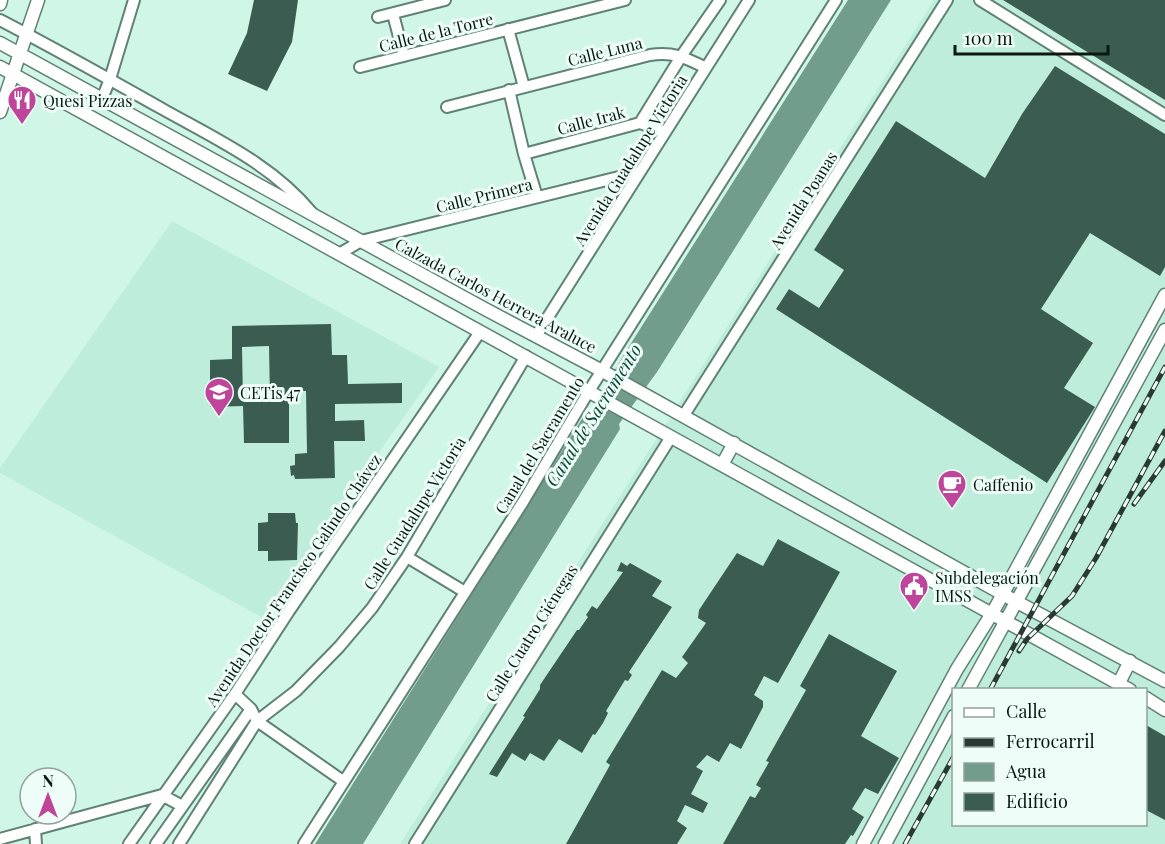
<svg xmlns="http://www.w3.org/2000/svg" width="1165" height="844" viewBox="0 0 1165 844" font-family="'Playfair Display',serif">
  <style>
    .built { fill: #beeddb; fill-rule: evenodd }
    .water { fill: #729d8d }
    .building { fill: #3b5d51; fill-rule: evenodd }
    .lines { fill: none; stroke-linecap: round; stroke-linejoin: round }
    .minor-casing { stroke: #5f8275; stroke-width: 14 }
    .major-casing { stroke: #5f8275; stroke-width: 15 }
    .minor { stroke: #fff; stroke-width: 10 }
    .major { stroke: #fff; stroke-width: 12 }
    .rail-casing { stroke: #293a34; stroke-width: 5 }
    .rail { stroke: #eefdf7; stroke-width: 3; stroke-dasharray: 9; stroke-linecap: butt }
    .labels { text-anchor: middle; dominant-baseline: central; stroke-width: 6; stroke-linejoin: round; paint-order: stroke }
    .street-label { font-size: 16px; fill: #0a1813; stroke: #eefdf7 }
    .poi-label { font-size: 16px; fill: #0a1813; stroke: #eefdf7; text-anchor: start }
    .water-label { font-size: 18px; font-style: italic; fill: #084535; stroke: #eefdf7 }
  </style>
  <rect width="100%" height="100%" fill="#d0f6e7"/>
  <!-- built -->
  <path class="built" d="M934 0H1165V844H400ZM954 690H1146V824H954Z
    M172 221 439 367 263 618 0 473V468Z"/>
  <!-- water -->
  <path class="water" d="M848 0H891L657 372 619 424 620 429 363 844H315L585 414 592 409 623 356Z"/>
  <!-- building -->
  <path class="building" d="M254 0H298L292 42 267 91 228 74 247 33Z
    M1003 0H1165V100Z
    M1055 66 1165 134V267L1160 276 1090 233 1041 309 1093 343 1064 388 1095 407 1047 483 776 309 789 289 819 308 844 270 814 250 896 121 985 178 1022 114Z
    M331 324 332 355H347L348 384 402 383V403L335 404V421L364 420 365 441H334L335 478 295 479 294 475 291 476 290 466 295 465V454L307 453 306 391H289V443H244L243 406 210 407V360L232 359V326ZM269 346 270 401H243L242 347Z
    M268 513H295L296 523H298L297 560 268 561V551H258V523L268 522Z
    M778 539 840 572 778 683 764 676 754 695 763 701V707L741 749 730 743 719 762 707 755 696 767 703 771 691 794 708 803 703 813 685 805 677 821 687 828 677 844H566L610 765 606 762 662 670 676 678 688 663 682 657 706 623 698 618 699 610 737 553 763 566Z
    M621 562 627 566 630 563 662 581 652 596 672 607 629 672 632 675 628 681 625 680 606 711 608 713 603 723 595 735 593 734 582 753 559 739 544 761 530 753 525 761 512 753 497 777 489 774 525 717 523 716 540 689V685L577 630H579L588 617 586 615 592 606 597 609 623 572 617 571Z
    M829 634 897 671 861 736 899 758 878 794 865 788 852 809 864 817 853 836 851 835 845 844H723L750 796 755 798 761 788 756 785 769 762 766 761 806 690 800 686Z
    M1146 725 1165 736V820L1146 810Z"/>
  <g class="lines">
    <!-- minor casing -->
    <g class="minor-casing">
      <path id="minor" d="M980 0 1165 115
        M393 14 404 56
        M378 17 445 0
        M0 20C56 49 111 80 166 111 218 140 274 166 312 213
        M508 29 524 87
        M360 67 625 0
        M509 90 524 154 537 197
        M102 99 110 79 134 0
        M447 107 650 55C673 51 686 58 706 68
        M640 123 682 55 720 0
        M524 154 640 123 665 132
        M339 254 361 241 639 172
        M536 336 749 0
        M684 415 947 0
        M407 557 465 592
        M235 694 251 709 257 721 343 781
        M35 829 36 844
        M0 839 162 795 182 806
        M129 844 235 694 289 611 480 332
        M156 844 251 709
        M179 844 257 721 296 691 339 647 372 608 407 557 526 356
        M304 844 523 502 589 391 836 0
        M415 844 671 437"/>
    </g>
    <!-- major casing -->
    <g class="major-casing">
      <path id="major" d="M0 4 1 0
        M0 43 485 309 606 373 1017 602 1165 681
        M0 67 1130 690
        M0 112 38 0
        M722 465 734 443
        M1119 683 1130 661
        M968 690 1165 330
        M1146 698 1165 710
        M863 844 957 669 993 612 1165 295
        M885 844 954 716"/>
    </g>
    <!-- minor -->
    <use href="#minor" class="minor"/>
    <!-- major -->
    <use href="#major" class="major"/>
    <!-- rail casing -->
    <g class="rail-casing">
      <path id="rail" d="M1134 504 1165 461
        M1019 651 1027 639 1072 596 1096 558 1165 431
        M990 690 1165 367
        M905 844 954 756"/>
    </g>
    <!-- rail -->
    <use href="#rail" class="rail"/>
  </g>
  <!-- icons -->
  <defs>
    <g id="restaurant-pin" transform="scale(1.5)"><path d="M0 17L-7.5 6A9.5 9.5 0 1 1 7.5 6Z" fill="#be4599" stroke="#eefdf7"/><path d="M-5-6h1v4h1v-4h1v4h1v-4h1v5L-1.5 .5V6h-2V.5L-5-1ZM5-6V6H3V1.5H1.5Q1.5-4 5-6Z" fill="#fff"/></g>
    <g id="school-pin" transform="scale(1.5)"><path d="M0 17L-7.5 6A9.5 9.5 0 1 1 7.5 6Z" fill="#be4599" stroke="#eefdf7"/><path d="M0-5L7-2L0 1L-7-2ZM-4 1L0 2.5L4 1V4Q0 6-4 4Z" fill="#fff"/></g>
    <g id="cafe-pin" transform="scale(1.5)"><path d="M0 17L-7.5 6A9.5 9.5 0 1 1 7.5 6Z" fill="#be4599" stroke="#eefdf7"/><path d="M-5.5-4.5H6V0H3Q3 3.5 0 3.5H-2.5Q-5.5 3.5-5.5 0ZM3-3.2v2h1.7v-2ZM-6 4.5H4V6H-6Z" fill="#fff"/></g>
    <g id="civic-pin" transform="scale(1.5)"><path d="M0 17L-7.5 6A9.5 9.5 0 1 1 7.5 6Z" fill="#be4599" stroke="#eefdf7"/><path d="M-.6-6.5H3V-4.5H.6V-3L4-1V1h2V6H-6V1h2V-1L-.6-3ZM-1.2 2.5V6h2.4V2.5Z" fill="#fff"/></g>
  </defs>
  <g fill-rule="evenodd">
    <use href="#restaurant-pin" x="22" y="100"/>
    <use href="#school-pin" x="219" y="392"/>
    <use href="#cafe-pin" x="952" y="484"/>
    <use href="#civic-pin" x="914" y="586"/>
  </g>
  <g class="labels">
    <!-- street labels -->
    <g class="street-label">
      <text transform="translate(436 32) rotate(-14)">Calle de la Torre</text>
      <text transform="translate(605 51) rotate(-14)">Calle Luna</text>
      <text transform="translate(591 120) rotate(-15)">Calle Irak</text>
      <text transform="translate(630 160) rotate(-58)">Avenida Guadalupe Victoria</text>
      <text transform="translate(484 195) rotate(-14)">Calle Primera</text>
      <text transform="translate(803 200) rotate(-58)">Avenida Poanas</text>
      <text transform="translate(496 295) rotate(28)">Calzada Carlos Herrera Araluce</text>
      <text transform="translate(539 445) rotate(-59)">Canal del Sacramento</text>
      <text transform="translate(414 513) rotate(-58)">Calle Guadalupe Victoria</text>
      <text transform="translate(293 580) rotate(-56)">Avenida Doctor Francisco Galindo Chávez</text>
      <text transform="translate(531 633) rotate(-58)">Calle Cuatro Ciénegas</text>
    </g>
    <!-- poi labels -->
    <g class="poi-label">
      <text x="43" y="100">Quesi Pizzas</text>
      <text x="240" y="392">CETis 47</text>
      <text x="973" y="484">Caffenio</text>
      <text x="935" y="577">Subdelegación<tspan x="935" dy="18">IMSS</tspan></text>
    </g>
    <!-- water labels -->
    <g class="water-label">
      <text transform="translate(593 415) rotate(-58)">Canal de Sacramento</text>
    </g>
  </g>
  <!-- legend -->
  <rect x="952" y="688" width="195" height="138" fill="#eefdf7" stroke="#93a19c" stroke-width="1.5"/>
  <rect x="964" y="708" width="30" height="9" fill="#ffffff" stroke="#93a19c" stroke-width="1.5"/>
  <text x="1006" y="718" font-size="18" fill="#0a1813">Calle</text>
  <rect x="964" y="738" width="30" height="9" fill="#293a34" stroke="#93a19c" stroke-width="1.5"/>
  <text x="1006" y="748" font-size="18" fill="#0a1813">Ferrocarril</text>
  <rect x="964" y="763" width="30" height="18" fill="#729d8d" stroke="#93a19c" stroke-width="1.5"/>
  <text x="1006" y="778" font-size="18" fill="#0a1813">Agua</text>
  <rect x="964" y="793" width="30" height="18" fill="#3b5d51" stroke="#93a19c" stroke-width="1.5"/>
  <text x="1006" y="808" font-size="18" fill="#0a1813">Edificio</text>
  <!-- north arrow -->
  <g transform="translate(48 796)"><circle r="28" fill="#eefdf7" stroke="#93a19c" stroke-width="1.5"/>
  <path d="M0-4.5L10 22L0 15L-10 22Z" fill="#be4599"/>
  <text y="-9" font-size="16" font-weight="bold" text-anchor="middle" fill="#0a1813">N</text>
  </g>
  <!-- scale -->
  <path d="M955 45v9h153v-9" fill="none" stroke="#0a1813" stroke-width="3"/>
  <text x="964" y="45" font-size="18" fill="#0a1813" stroke="#eefdf7" stroke-width="4.5" paint-order="stroke">100 m</text>
</svg>
